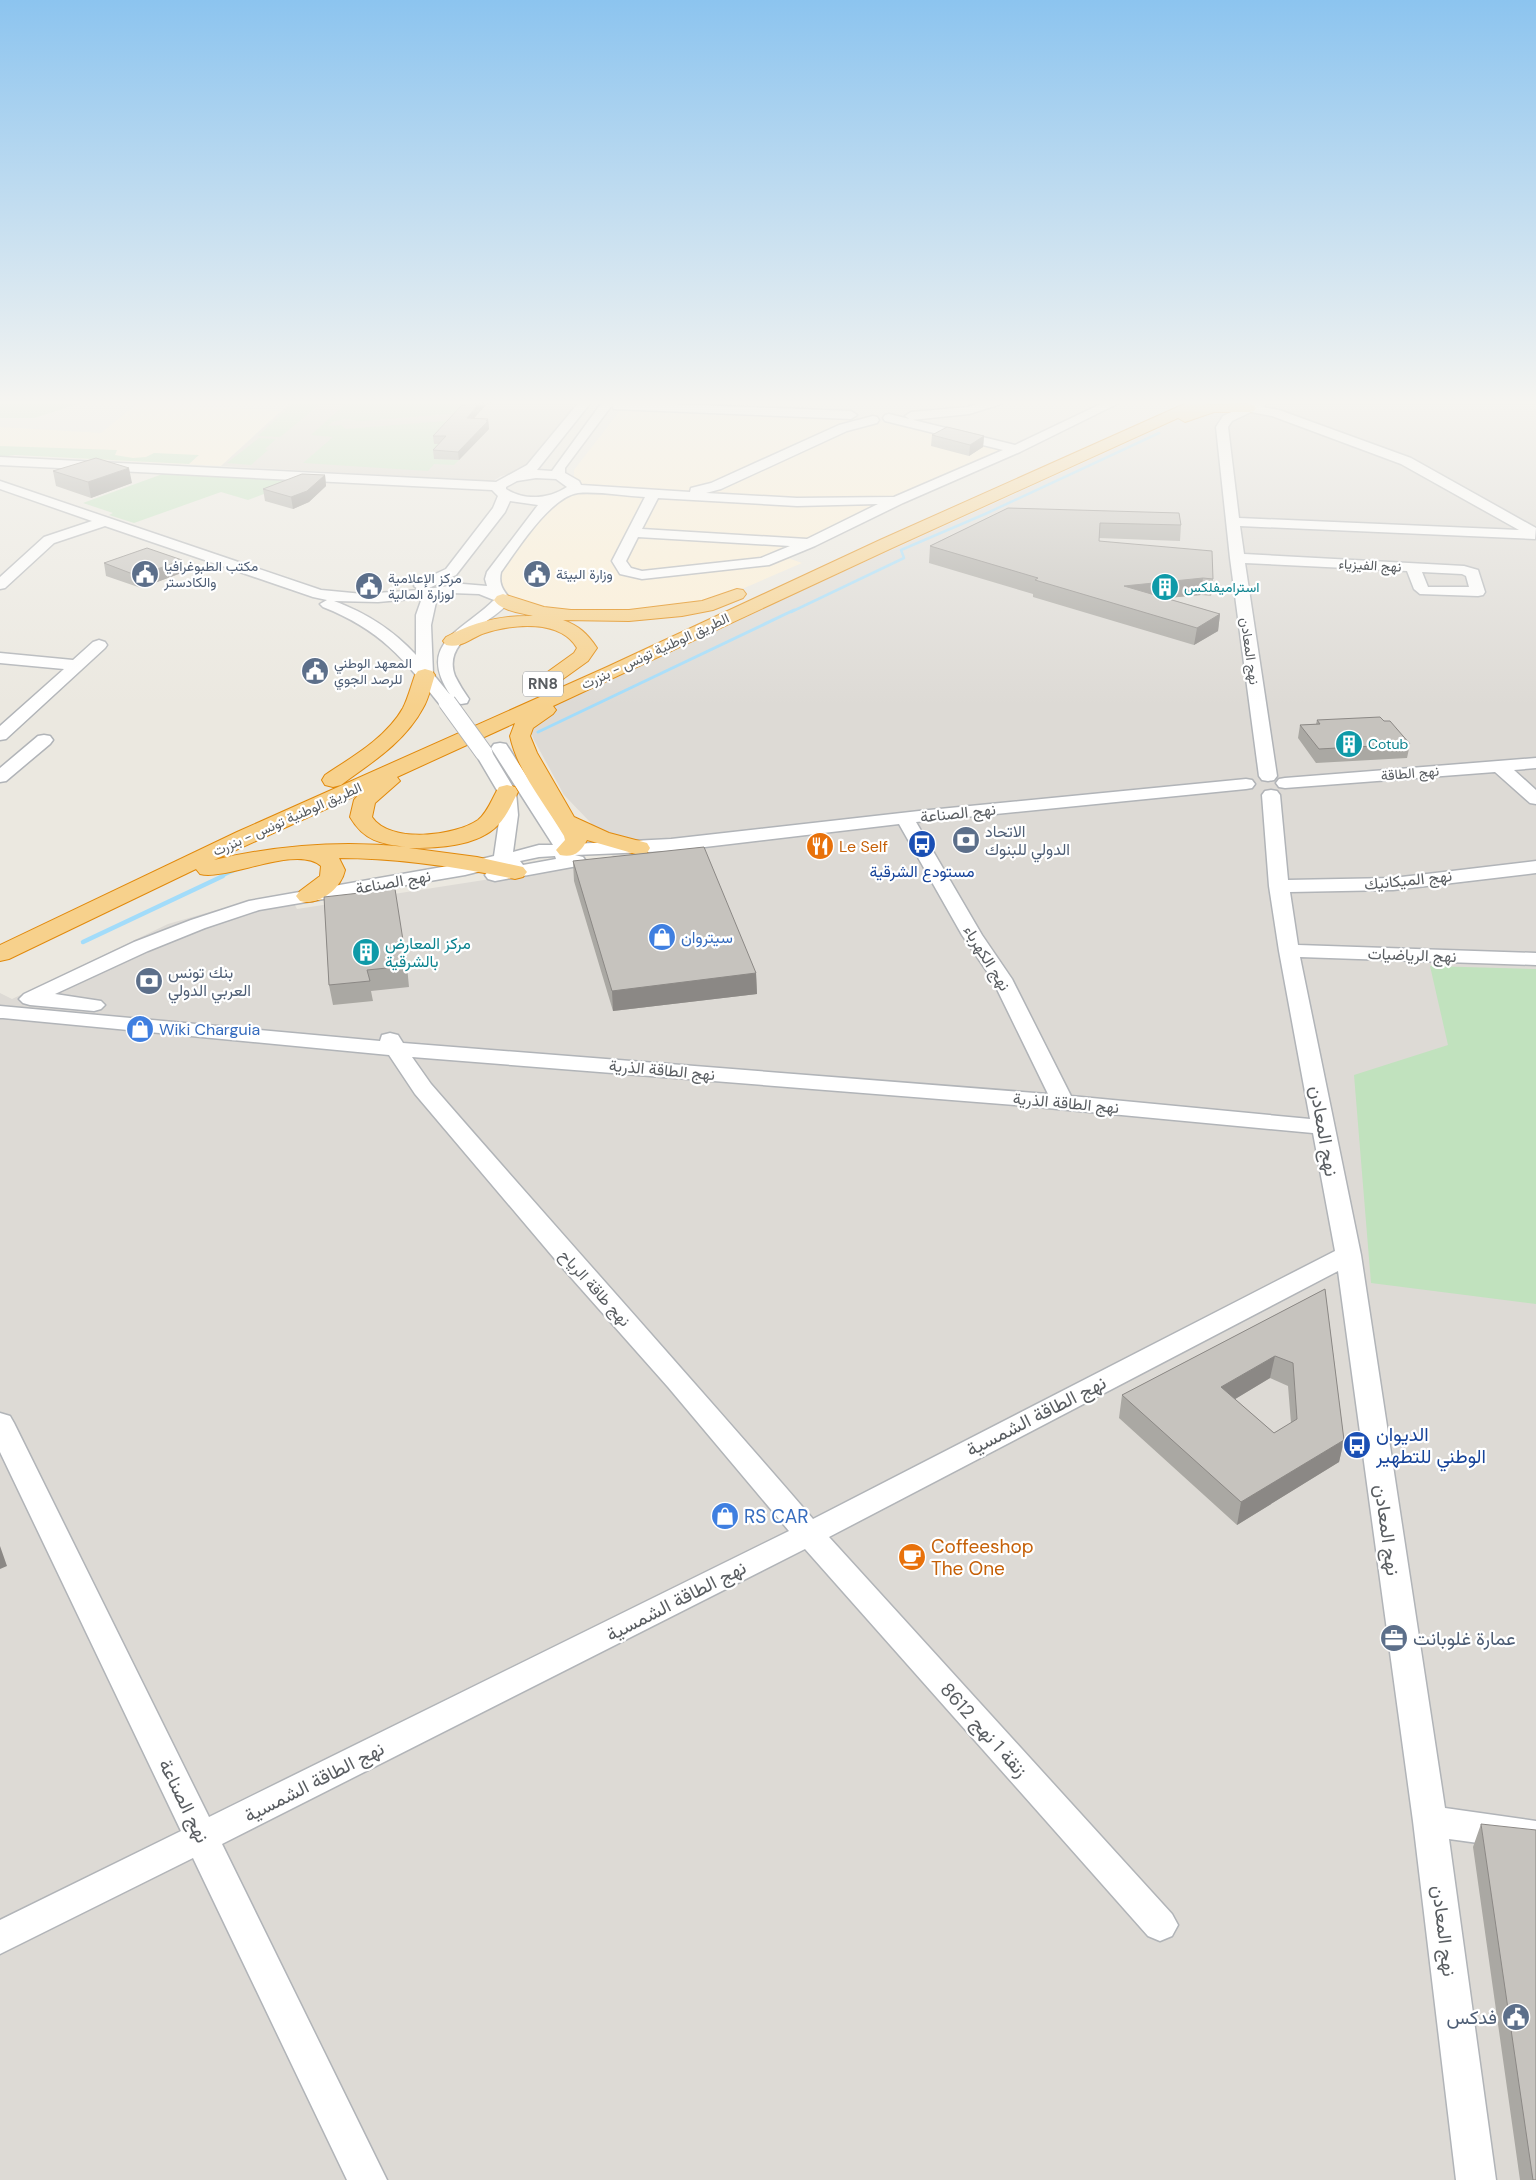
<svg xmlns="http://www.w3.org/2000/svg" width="1536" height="2180" viewBox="0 0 1536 2180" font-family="'DM Sans',Vazirmatn,sans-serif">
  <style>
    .commercial { fill: #fcefd5 }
    .industrial { fill: #dddad5 }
    .education { fill: #dbd7cf }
    .green { fill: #c1e2be }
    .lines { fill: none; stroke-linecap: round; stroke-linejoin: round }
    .stream-far2 { stroke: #a2dcfa; stroke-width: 2.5 }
    .stream-far1 { stroke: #a2dcfa; stroke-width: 3 }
    .stream { stroke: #a2dcfa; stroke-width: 4.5 }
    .minor-casing { stroke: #b1b4b8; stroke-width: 3 }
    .highway-casing { stroke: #e1890b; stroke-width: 2 }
    .minor { fill: #fff; fill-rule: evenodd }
    .highway { fill: #f7d18c; fill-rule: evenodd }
    .minor-bridge-casing { stroke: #b1b4b8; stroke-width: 19; stroke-linecap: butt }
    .minor-bridge { stroke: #fff; stroke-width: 17 }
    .wall { fill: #aaa8a3; fill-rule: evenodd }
    .shaded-wall { fill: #8b8885 }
    .building { fill: #c6c3be; stroke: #8b8885; fill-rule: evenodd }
    .labels { text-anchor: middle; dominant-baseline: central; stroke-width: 4.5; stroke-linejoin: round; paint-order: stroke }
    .far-street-label { font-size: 14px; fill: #595d61; stroke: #fff }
    .far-service-label { font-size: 14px; fill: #4e5e75; stroke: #fff; text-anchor: start }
    .far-culture-label { font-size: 14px; fill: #0d838f; stroke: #fff; text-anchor: start }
    .shield { fill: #fff; stroke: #8b8e90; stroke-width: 1 }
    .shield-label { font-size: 15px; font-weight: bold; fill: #595d61 }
    .street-label { font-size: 16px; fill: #595d61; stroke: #fff }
    .service-label { font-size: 16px; fill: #4e5e75; stroke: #fff; text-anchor: start }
    .food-label { font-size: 16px; fill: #c56008; stroke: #fff; text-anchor: start }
    .transit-label { font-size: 16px; fill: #164399; stroke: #fff }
    .shop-label { font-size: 16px; fill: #366cbe; stroke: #fff; text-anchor: start }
    .culture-label { font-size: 16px; fill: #0d838f; stroke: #fff; text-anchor: start }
    .near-street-label { font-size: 19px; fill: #595d61; stroke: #fff }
    .near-transit-label { font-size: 19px; fill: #164399; stroke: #fff; text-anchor: start }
    .near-shop-label { font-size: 19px; fill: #366cbe; stroke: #fff; text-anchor: start }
    .near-food-label { font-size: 19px; fill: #c56008; stroke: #fff; text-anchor: start }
    .near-service-label { font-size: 19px; fill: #4e5e75; stroke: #fff; text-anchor: start }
  </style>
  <rect width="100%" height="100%" fill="#ebe8e0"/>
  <!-- commercial -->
  <path class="commercial" d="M138 403 281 411 221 466 0 454V427L101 433Z
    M622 408 848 416 859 421 878 422 893 420 1019 451 788 558 802 563 712 602 618 612 548 609 516 601 500 590 498 573 545 512 579 488 574 479V470Z"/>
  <!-- industrial -->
  <path class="industrial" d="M1219 401H1536V2180H0V993L12 999 168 924 220 909 290 896 297 909 529 873 614 858 590 822 564 795 534 740 524 717Z"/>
  <!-- education -->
  <path class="education" d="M292 401H578L522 470 501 476 493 481 221 466Z"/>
  <!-- green -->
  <path class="green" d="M0 401H87L34 418H0Z
    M292 401H334L332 403 323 402 280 437 258 436 291 405 288 404Z
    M371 401H459L458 403 468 404 461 413 362 421 345 419 332 422 328 426 341 425 346 429 456 420 471 446 434 459 459 460 454 465 434 464 428 471 303 463 333 437 311 435 345 404 339 403 341 402 369 403Z
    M259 438 276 439 265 449 268 450 251 465 227 463Z
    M0 446 117 450 115 455 133 458 146 457 154 453 199 455 189 464 15 455 0 457Z
    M168 472 295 479 290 484 248 500 221 492 134 523 109 515 113 513 83 503Z
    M1430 966 1536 969V1304L1371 1283 1354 1075 1448 1045Z"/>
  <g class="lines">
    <!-- stream-far2 -->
    <path class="stream-far2" d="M791 612 904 558 901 550 985 514 1159 433"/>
    <!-- stream-far1 -->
    <path class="stream-far1" d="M538 732 794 610
      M220 877 236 870"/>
    <!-- stream -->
    <path class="stream" d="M83 942 223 876"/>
    <!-- minor casing -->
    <g class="minor-casing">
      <path id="minor" d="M580 401H592L537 470 552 471 603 401H615L565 468V473L579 481 581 485 690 492 691 488 711 483 839 425 873 416 877 417 879 420 877 423 847 431 721 489 706 493 797 498 894 497 1003 450 885 421 883 418 885 415 889 414 1015 445 1107 401H1123L1020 452 903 503 815 546 769 565 642 579 620 574 612 561 645 497C625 496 597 491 578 493 550 497 517 550 501 572 498 585 504 591 511 600 494 623 441 639 455 676 459 684 464 692 469 699L467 703 461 704 455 702 453 706H441C403 658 381 630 323 607L320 604 327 600 313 597 105 526 54 543 5 588 0 589V577L44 537 92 521 0 489V481L321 590 363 594 419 590 414 586 416 583 446 569 493 508 498 496 492 490 0 465V457L496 482 527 465ZM536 478 556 479 567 487C549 499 525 501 506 489V487L517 481ZM658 498 797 506 878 504 807 539 642 529ZM510 501 538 505 487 572 485 579 487 586 463 584 427 589 456 575 505 512ZM638 537 790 546 761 558 642 571 631 568 626 561ZM451 593 479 594 494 600C462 632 415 643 451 696L433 674 431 625 436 602ZM422 598 416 615V655C392 629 366 613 334 601L378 602Z
        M984 401H1003L1001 404 969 414 911 420 905 416 911 412 968 407Z
        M1254 401H1270L1262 407 1279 410 1411 458 1536 528 1535 539 1240 526 1244 554 1464 566 1478 570 1485 592 1483 595 1478 596 1420 594 1414 589 1407 571 1245 563 1277 776 1274 780 1268 781 1262 780 1259 776 1230 558 1216 427 1223 416ZM1251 412 1272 416 1401 464 1519 530 1239 518 1228 427 1232 421ZM1422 572 1462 574 1466 576 1469 587H1428Z
        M618 402 851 411 857 415 851 419 614 409 612 406 614 403Z
        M99 640 105 642 107 645 105 648 6 739 0 740V726L64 669 0 663V653L73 660 93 642Z
        M44 735 50 736 53 740 50 744 6 781 0 782V768L38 736Z
        M500 743 506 744 563 833 573 844 671 839 919 811 1246 779 1252 780 1255 784 1252 788 1246 789 916 822 982 935 1012 979 1071 1096 1310 1119 1279 951 1269 886 1262 795 1265 791 1271 790 1277 791 1280 795 1288 880 1393 878 1536 861V873L1393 890 1290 892 1298 945 1536 953V965L1300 957 1361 1255 1445 1808 1536 1821V1851L1449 1839 1496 2180H1456L1413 1821 1338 1271 829 1537 1172 1914 1178 1925 1172 1936 1160 1941 1148 1936 805 1549 222 1844 387 2180H347L193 1858 0 1954V1920L181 1831 0 1452V1413L10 1416 14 1423 209 1817 789 1531 668 1387 559 1264 415 1094 389 1055 3 1018H0V1006L380 1041 382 1035 390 1033 398 1035 403 1043 1048 1094 992 979 962 935 899 824 671 851 575 855 583 857 586 861 583 865 495 881 488 879 485 875 488 871 504 868 501 866 465 875 259 910 205 928 148 951 55 994 101 1001 105 1005 101 1009 94 1011 30 1005 23 1003 19 999 24 994 134 942 191 920 249 901 465 863 494 856 500 815 498 792 475 753 478 749H490L516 792 518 815 513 852 539 845H553L491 748 494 744ZM555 856 556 859 523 865 520 861 539 857ZM412 1057 1026 1106 1313 1133 1335 1251 813 1519C687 1373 558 1230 431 1084Z
        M1536 758V768L1514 770 1536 790V804L1530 803 1495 772 1285 788 1279 787 1276 783 1279 779 1285 778Z"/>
    </g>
    <!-- highway casing -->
    <g class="highway-casing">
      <path id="highway" d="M1191 401H1210L1206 405 1249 404 1254 405 1256 408 1254 411 1249 412H1214L1185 422 1178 418 892 548 553 706 556 710 553 714 533 728 530 736 537 753 574 817 609 833 647 843 650 848 647 853 639 855 587 840C581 852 574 858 560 855L556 850 565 840 564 836C546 805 518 773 510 736L515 723 397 777 400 781 375 803 372 817C390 844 455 836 478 820 488 812 492 798 499 787L507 785 515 787 518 792C512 803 507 816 498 825 477 847 436 848 409 848L477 857 523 867 527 872 523 877 515 879C457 867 398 858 339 858L345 870C341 889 319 906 300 901L296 896 300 891 320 876 321 866C297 844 227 881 200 874L196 869 9 959 0 961V945L237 832 607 667 880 540ZM359 794 354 800 350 817C364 841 381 844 407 847 342 840 278 845 214 860Z
        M737 589 743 590 746 594 743 598 713 610 682 616 629 621 563 620C579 626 587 633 597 648L588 661 549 689 542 691 535 689 532 685 535 681 574 653 577 648C560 619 513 624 485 633 472 637 461 649 446 645L443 641 446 637C473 622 502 615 533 616 521 613 501 611 494 600L497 596 503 594 544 607 571 610H629L702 601Z
        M425 669 432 671 435 675C431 686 429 698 423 708 405 742 371 763 341 785L333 787 325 785 322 780 325 775C352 757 386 738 403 708 408 698 411 686 415 675L418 671Z"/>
    </g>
    <!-- minor -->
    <use href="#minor" class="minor"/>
    <!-- highway -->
    <use href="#highway" class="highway"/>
    <!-- minor-bridge casing -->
    <g class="minor-bridge-casing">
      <path id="minor-bridge" d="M447 702 484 753"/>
    </g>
    <!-- minor-bridge -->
    <use href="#minor-bridge" class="minor-bridge"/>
  </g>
  <!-- wall -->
  <path class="wall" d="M469 401H500L486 405 474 418 488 419 489 429 459 460 434 459 433 450 439 444H434L433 436 472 405Z
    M932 435 984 436 983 447 969 456 931 446Z
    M53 471 132 483 91 498 56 486Z
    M325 475 326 486 309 502 293 509 265 501 263 489Z
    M1008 508 1181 525 1180 541 1099 538V541L1213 579 1211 596 1201 595 1166 598 1220 614 1218 631 1194 645 1033 597V594L929 563 930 546Z
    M182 560 184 572 141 588 106 576 104 563Z
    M1317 720 1384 721 1410 744 1407 758 1316 763 1298 738 1300 725 1316 724Z
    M573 861 756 973 757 994 613 1011 574 881Z
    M324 897 407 966 409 987 371 991 373 1001 333 1005 329 985Z
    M1325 1289 1344 1440 1339 1462 1237 1525 1119 1418 1122 1395ZM1270 1378 1288 1386 1291 1423 1274 1433 1235 1399Z
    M1481 1824 1536 2180H1520L1473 1847Z"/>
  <!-- shaded-wall -->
  <path class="shaded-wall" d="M481 401H500L486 405 467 426V418Z
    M488 419 489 429 459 460 458 452Z
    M984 436 983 447 969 456 970 445Z
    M129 468 132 483 91 498 88 482Z
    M325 475 326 486 309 502 293 509 291 497Z
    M182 560 184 572 141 588 138 576Z
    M1203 578 1201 595 1122 602 1124 586Z
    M1220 614 1218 631 1194 645 1197 628Z
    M756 973 757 994 613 1011 612 991Z
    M1275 1356 1270 1378 1217 1410 1221 1387Z
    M1344 1440 1339 1462 1237 1525 1241 1502Z
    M0 1546 7 1566 0 1569Z"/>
  <!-- building -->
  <path class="building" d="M475 401H481L467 418 488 419 486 421H488L458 452 433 450 446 436H433L462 405 477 404Z
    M947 427 984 436 970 445 932 435Z
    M96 458 129 468 88 482 53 471Z
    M302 474 325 475 307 491 291 497 263 489Z
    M1008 508 1179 513 1181 525 1100 523 1099 541 1212 551 1213 579 1203 578 1124 586 1220 614 1197 628 1035 580 1038 578 930 546Z
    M147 548 182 560 138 576 104 563Z
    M1380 717 1384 721H1390L1410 744 1319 749 1300 725 1320 724 1317 720Z
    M704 847 756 973 612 991 573 861Z
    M395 889 407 966 367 970 370 981 329 985 324 897Z
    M1325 1289 1344 1440 1241 1502 1122 1395ZM1275 1356 1293 1363 1297 1419 1274 1433 1221 1387Z
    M1481 1824 1536 1830V2180H1533Z"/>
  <!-- sky -->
  <linearGradient id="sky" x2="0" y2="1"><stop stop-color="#8cc4ef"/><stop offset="0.57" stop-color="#f6f5f1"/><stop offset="1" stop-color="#f6f5f1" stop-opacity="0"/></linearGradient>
  <rect width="1536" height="706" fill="url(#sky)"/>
  <!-- icons -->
  <defs>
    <g id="civic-disc" transform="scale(1.4375)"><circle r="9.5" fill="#5c6f8a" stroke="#fff"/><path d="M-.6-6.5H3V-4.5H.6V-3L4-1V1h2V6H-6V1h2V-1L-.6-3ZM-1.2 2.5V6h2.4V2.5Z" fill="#fff"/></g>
    <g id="building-disc" transform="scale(1.4375)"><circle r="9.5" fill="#0f9aa8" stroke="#fff"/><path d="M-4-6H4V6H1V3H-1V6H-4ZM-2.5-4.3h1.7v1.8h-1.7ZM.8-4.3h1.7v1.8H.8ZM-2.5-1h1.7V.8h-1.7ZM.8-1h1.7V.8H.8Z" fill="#fff"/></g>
    <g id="bank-disc" transform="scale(1.4375)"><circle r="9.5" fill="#5c6f8a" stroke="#fff"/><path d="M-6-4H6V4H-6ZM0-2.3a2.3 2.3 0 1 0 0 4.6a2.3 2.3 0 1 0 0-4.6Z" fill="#fff"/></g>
    <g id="bus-disc" transform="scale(1.4375)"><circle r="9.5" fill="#1a4fb4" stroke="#fff"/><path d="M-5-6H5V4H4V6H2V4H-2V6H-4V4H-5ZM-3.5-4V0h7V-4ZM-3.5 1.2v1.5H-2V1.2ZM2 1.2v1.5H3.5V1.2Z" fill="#fff"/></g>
    <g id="restaurant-disc" transform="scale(1.4375)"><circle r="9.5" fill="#e8710a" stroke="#fff"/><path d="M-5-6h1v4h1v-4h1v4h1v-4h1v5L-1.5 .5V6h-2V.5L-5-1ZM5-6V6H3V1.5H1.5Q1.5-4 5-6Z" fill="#fff"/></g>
    <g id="shop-disc" transform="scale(1.4375)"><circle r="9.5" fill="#3f7fe0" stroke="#fff"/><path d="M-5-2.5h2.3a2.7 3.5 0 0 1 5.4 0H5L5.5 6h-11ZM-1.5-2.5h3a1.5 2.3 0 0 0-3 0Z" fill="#fff"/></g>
    <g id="cafe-disc" transform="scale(1.4375)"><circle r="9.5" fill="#e8710a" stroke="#fff"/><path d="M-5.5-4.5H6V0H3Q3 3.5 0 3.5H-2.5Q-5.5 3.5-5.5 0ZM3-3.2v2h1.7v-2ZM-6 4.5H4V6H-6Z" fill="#fff"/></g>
    <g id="office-disc" transform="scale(1.4375)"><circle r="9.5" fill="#5c6f8a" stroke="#fff"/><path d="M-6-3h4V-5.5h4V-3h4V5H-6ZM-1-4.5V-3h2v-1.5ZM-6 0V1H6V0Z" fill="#fff"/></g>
  </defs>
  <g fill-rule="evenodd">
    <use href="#civic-disc" x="145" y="574"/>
    <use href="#civic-disc" x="537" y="574"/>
    <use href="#civic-disc" x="369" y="586"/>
    <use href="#building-disc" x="1165" y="587"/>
    <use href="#civic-disc" x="315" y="671"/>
    <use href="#building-disc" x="1349" y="744"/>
    <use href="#bank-disc" x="966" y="840"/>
    <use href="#bus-disc" x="922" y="844"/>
    <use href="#restaurant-disc" x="820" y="846"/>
    <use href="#shop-disc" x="662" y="937"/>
    <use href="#building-disc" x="366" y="952"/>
    <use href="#bank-disc" x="149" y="981"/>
    <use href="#shop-disc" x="140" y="1029"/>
    <use href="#bus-disc" x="1357" y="1445"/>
    <use href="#shop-disc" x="725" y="1516"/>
    <use href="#cafe-disc" x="912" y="1557"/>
    <use href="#office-disc" x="1394" y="1638"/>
    <use href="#civic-disc" x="1516" y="2017"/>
  </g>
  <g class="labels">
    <!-- far-street labels -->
    <g class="far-street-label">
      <text transform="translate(1370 565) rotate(3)">نهج الفيزياء</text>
      <text transform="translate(655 651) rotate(-25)">الطريق الوطنية تونس - بنزرت</text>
      <text transform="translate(1250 651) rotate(82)">نهج المعادن</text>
      <text transform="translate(1410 773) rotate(-5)">نهج الطاقة</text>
      <text transform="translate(287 819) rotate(-24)">الطريق الوطنية تونس - بنزرت</text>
    </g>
    <!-- far-service labels -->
    <g class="far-service-label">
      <text x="164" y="566">مكتب الطبوغرافيا<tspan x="164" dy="16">والكادستر</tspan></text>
      <text x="556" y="574">وزارة البيئة</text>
      <text x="388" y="578">مركز الإعلامية<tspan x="388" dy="16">لوزارة المالية</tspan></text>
      <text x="334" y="663">المعهد الوطني<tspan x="334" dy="16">للرصد الجوي</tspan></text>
    </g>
    <!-- far-culture labels -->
    <g class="far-culture-label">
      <text x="1184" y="587">استراميفلكس</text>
      <text x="1368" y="744">Cotub</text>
    </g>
    <!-- shield labels -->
    <rect class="shield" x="523" y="671.5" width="40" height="25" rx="4"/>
    <g class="shield-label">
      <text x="543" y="684">RN8</text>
    </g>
    <!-- street labels -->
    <g class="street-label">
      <text transform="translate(958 813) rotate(-6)">نهج الصناعة</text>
      <text transform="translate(1408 880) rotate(-6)">نهج الميكانيك</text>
      <text transform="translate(393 882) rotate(-10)">نهج الصناعة</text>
      <text transform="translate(1412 955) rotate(2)">نهج الرياضيات</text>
      <text transform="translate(987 958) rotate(58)">نهج الكهرباء</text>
      <text transform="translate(662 1070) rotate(5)">نهج الطاقة الذرية</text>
      <text transform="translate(1066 1103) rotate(5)">نهج الطاقة الذرية</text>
      <text transform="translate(595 1288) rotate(48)">نهج طاقة الرياح</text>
    </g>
    <!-- service labels -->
    <g class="service-label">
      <text x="985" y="831">الاتحاد<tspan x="985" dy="18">الدولي للبنوك</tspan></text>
      <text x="168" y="972">بنك تونس<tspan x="168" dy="18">العربي الدولي</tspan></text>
    </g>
    <!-- food labels -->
    <g class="food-label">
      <text x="839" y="846">Le Self</text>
    </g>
    <!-- transit labels -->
    <g class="transit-label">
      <text x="922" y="871">مستودع الشرقية</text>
    </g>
    <!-- shop labels -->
    <g class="shop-label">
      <text x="681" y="937">سيتروان</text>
      <text x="159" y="1029">Wiki Charguia</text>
    </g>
    <!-- culture labels -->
    <g class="culture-label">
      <text x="385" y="943">مركز المعارض<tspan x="385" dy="18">بالشرقية</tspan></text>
    </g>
    <!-- near-street labels -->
    <g class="near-street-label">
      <text transform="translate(1324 1131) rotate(80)">نهج المعادن</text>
      <text transform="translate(1036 1416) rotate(-27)">نهج الطاقة الشمسية</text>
      <text transform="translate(1387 1530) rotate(82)">نهج المعادن</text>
      <text transform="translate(676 1601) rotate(-27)">نهج الطاقة الشمسية</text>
      <text transform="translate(984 1730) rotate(48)">زنقة 1 نهج 8612</text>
      <text transform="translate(314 1782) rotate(-27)">نهج الطاقة الشمسية</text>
      <text transform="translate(184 1801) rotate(64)">نهج الصناعة</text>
      <text transform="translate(1444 1931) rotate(83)">نهج المعادن</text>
    </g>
    <!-- near-transit labels -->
    <g class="near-transit-label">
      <text x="1376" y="1434">الديوان<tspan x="1376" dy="22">الوطني للتطهير</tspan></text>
    </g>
    <!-- near-shop labels -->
    <g class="near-shop-label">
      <text x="744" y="1516">RS CAR</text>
    </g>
    <!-- near-food labels -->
    <g class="near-food-label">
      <text x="931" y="1546">Coffeeshop<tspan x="931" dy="22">The One</tspan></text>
    </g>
    <!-- near-service labels -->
    <g class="near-service-label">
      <text x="1413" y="1638">عمارة غلوبانت</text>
      <text x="1497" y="2017" text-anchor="end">فدكس</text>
    </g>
  </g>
</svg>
